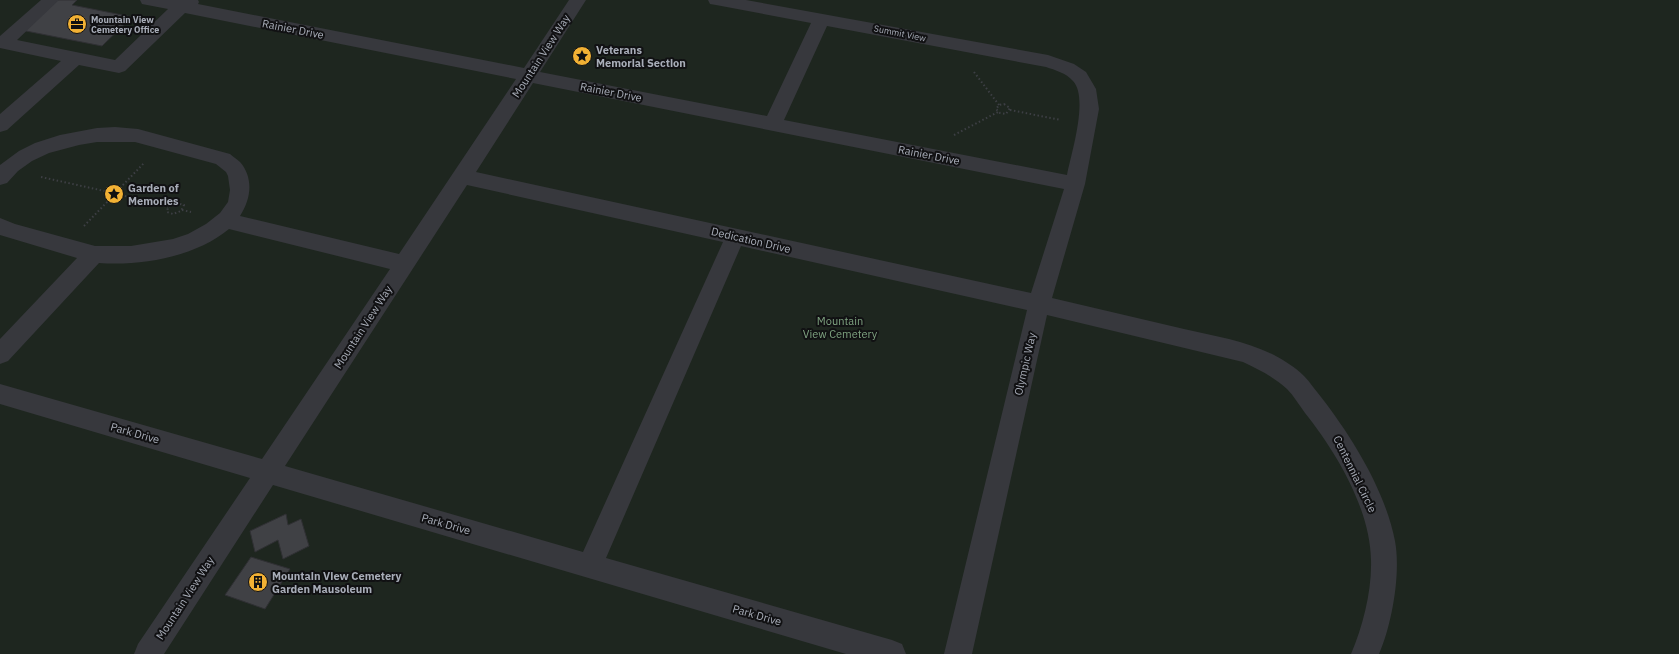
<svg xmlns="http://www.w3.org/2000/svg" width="1679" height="654" viewBox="0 0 1679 654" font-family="'IBM Plex Sans',sans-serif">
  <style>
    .green { fill: #1e261f }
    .building { fill: #404145; stroke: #303034 }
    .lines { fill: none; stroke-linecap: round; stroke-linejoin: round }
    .path { stroke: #3d3f44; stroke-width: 2; stroke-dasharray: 1.5 2.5; stroke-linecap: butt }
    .minor { fill: #37383d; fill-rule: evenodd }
    .labels { text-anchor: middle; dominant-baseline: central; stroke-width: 4; stroke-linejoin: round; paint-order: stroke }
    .far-poi-label { font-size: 9px; font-weight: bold; fill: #a8adb8; stroke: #111113; text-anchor: start }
    .far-street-label { font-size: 9px; fill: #a8adb8; stroke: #111113 }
    .street-label { font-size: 11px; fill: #a8adb8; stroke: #111113 }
    .poi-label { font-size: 11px; font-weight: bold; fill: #a8adb8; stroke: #111113; text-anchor: start }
    .park-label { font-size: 11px; fill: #7fa381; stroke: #111113 }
  </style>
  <rect width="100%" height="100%" fill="#161618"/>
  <!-- green -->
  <path class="green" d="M0 0H1679V654H0Z"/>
  <!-- building -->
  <path class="building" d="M56 0H77L72 5 132 17 102 46 21 30Z
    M286 514 288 525 301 519 309 546 283 559 278 540 255 552 250 531Z
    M251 557 290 569 265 609 225 595Z"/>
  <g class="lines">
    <!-- path -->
    <path class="path" d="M974 72 999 105
      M1004 104 1010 108 1006 114 1000 113 996 109 999 105Z
      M1010 110 1061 120
      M954 135 998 112
      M41 177 109 192
      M117 188 123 190 121 195 113 199 107 197 109 192Z
      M120 188 144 163
      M121 195 168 207
      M176 203 184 205 181 211 173 214 167 212 168 207Z
      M182 210 191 212
      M84 226 110 199"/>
    <!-- minor -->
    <path class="minor" d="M41 0H59L17 40 115 60 168 9 142 4 140 0H198L199 2 198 4 524 68 569 0H586L540 72 767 116 811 23 716 5 710 4 708 0H746L1048 55 1074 64 1086 72 1096 89 1099 109 1085 184 1052 298C1096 308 1140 319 1184 329 1215 336 1246 341 1274 355 1285 361 1295 367 1304 376 1310 382 1315 390 1321 397 1352 437 1385 490 1395 541 1401 573 1392 624 1379 654H1351C1363 626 1372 590 1371 560 1370 508 1336 452 1305 413 1299 405 1294 396 1287 389 1274 377 1258 369 1243 362L1047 315 972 654H944L1027 310 741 246 606 558 892 640 902 644 906 654H846L273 485 164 654H134L138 644 250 478 0 404V384L262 459 390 269 229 229C195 257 142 266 99 263L8 361 0 364V339L77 258 0 235V218L15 224 95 246H131L173 239 188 234 206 224 220 213 228 202 230 190 228 176 226 172 216 164 135 142H97L79 145 49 153 32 161 18 171 7 183 0 185V165L19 151 35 143 60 135 97 128 115 127 138 129 230 154C233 157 237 159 240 162 254 178 251 199 240 216L399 254 516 79 185 13 125 71 119 73 79 65 7 130 0 132V114L61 61 0 48V36ZM827 26 1046 67C1055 70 1066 73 1073 81 1089 98 1071 154 1067 175L784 120ZM533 83 1064 189 1031 293 476 172ZM467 185 723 242 583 552 285 466Z"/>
  </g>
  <!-- icons -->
  <defs>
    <g id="office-disc" transform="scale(1)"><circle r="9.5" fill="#f2b134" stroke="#111113"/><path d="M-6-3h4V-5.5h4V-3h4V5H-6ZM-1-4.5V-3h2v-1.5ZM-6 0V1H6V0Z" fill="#111"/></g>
    <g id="sight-disc" transform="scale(1)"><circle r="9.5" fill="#f2b134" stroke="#111113"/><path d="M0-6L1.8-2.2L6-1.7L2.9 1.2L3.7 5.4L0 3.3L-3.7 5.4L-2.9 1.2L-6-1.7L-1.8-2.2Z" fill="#111"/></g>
    <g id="building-disc" transform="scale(1)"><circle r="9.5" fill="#f2b134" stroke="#111113"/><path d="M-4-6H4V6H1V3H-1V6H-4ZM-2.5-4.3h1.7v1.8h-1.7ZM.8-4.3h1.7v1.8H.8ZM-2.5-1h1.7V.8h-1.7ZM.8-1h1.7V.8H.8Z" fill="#111"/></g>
  </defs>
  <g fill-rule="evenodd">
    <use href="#office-disc" x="77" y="24"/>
    <use href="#sight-disc" x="582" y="56"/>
    <use href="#sight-disc" x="114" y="194"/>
    <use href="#building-disc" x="258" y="582"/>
  </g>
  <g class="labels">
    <!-- far-poi labels -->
    <g class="far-poi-label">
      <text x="91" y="19">Mountain View<tspan x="91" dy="10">Cemetery Office</tspan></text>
    </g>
    <!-- far-street labels -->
    <g class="far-street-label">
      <text transform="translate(900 33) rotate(11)">Summit View</text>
    </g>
    <!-- street labels -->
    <g class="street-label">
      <text transform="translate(293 29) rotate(11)">Rainier Drive</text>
      <text transform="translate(541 56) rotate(-57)">Mountain View Way</text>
      <text transform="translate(611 92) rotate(11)">Rainier Drive</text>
      <text transform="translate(929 155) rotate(11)">Rainier Drive</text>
      <text transform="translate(751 240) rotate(13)">Dedication Drive</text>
      <text transform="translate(363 327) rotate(-57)">Mountain View Way</text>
      <text transform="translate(1025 364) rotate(-77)">Olympic Way</text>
      <text transform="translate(135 433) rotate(16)">Park Drive</text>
      <text transform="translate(1355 474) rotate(64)">Centennial Circle</text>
      <text transform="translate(446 524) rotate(16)">Park Drive</text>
      <text transform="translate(185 598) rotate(-57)">Mountain View Way</text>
      <text transform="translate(757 615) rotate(16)">Park Drive</text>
    </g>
    <!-- poi labels -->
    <g class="poi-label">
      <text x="596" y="50">Veterans<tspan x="596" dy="13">Memorial Section</tspan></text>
      <text x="128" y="188">Garden of<tspan x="128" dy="13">Memories</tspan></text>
      <text x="272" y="576">Mountain View Cemetery<tspan x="272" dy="13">Garden Mausoleum</tspan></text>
    </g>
    <!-- park labels -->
    <g class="park-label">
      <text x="840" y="321">Mountain<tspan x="840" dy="13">View Cemetery</tspan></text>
    </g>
  </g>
</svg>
